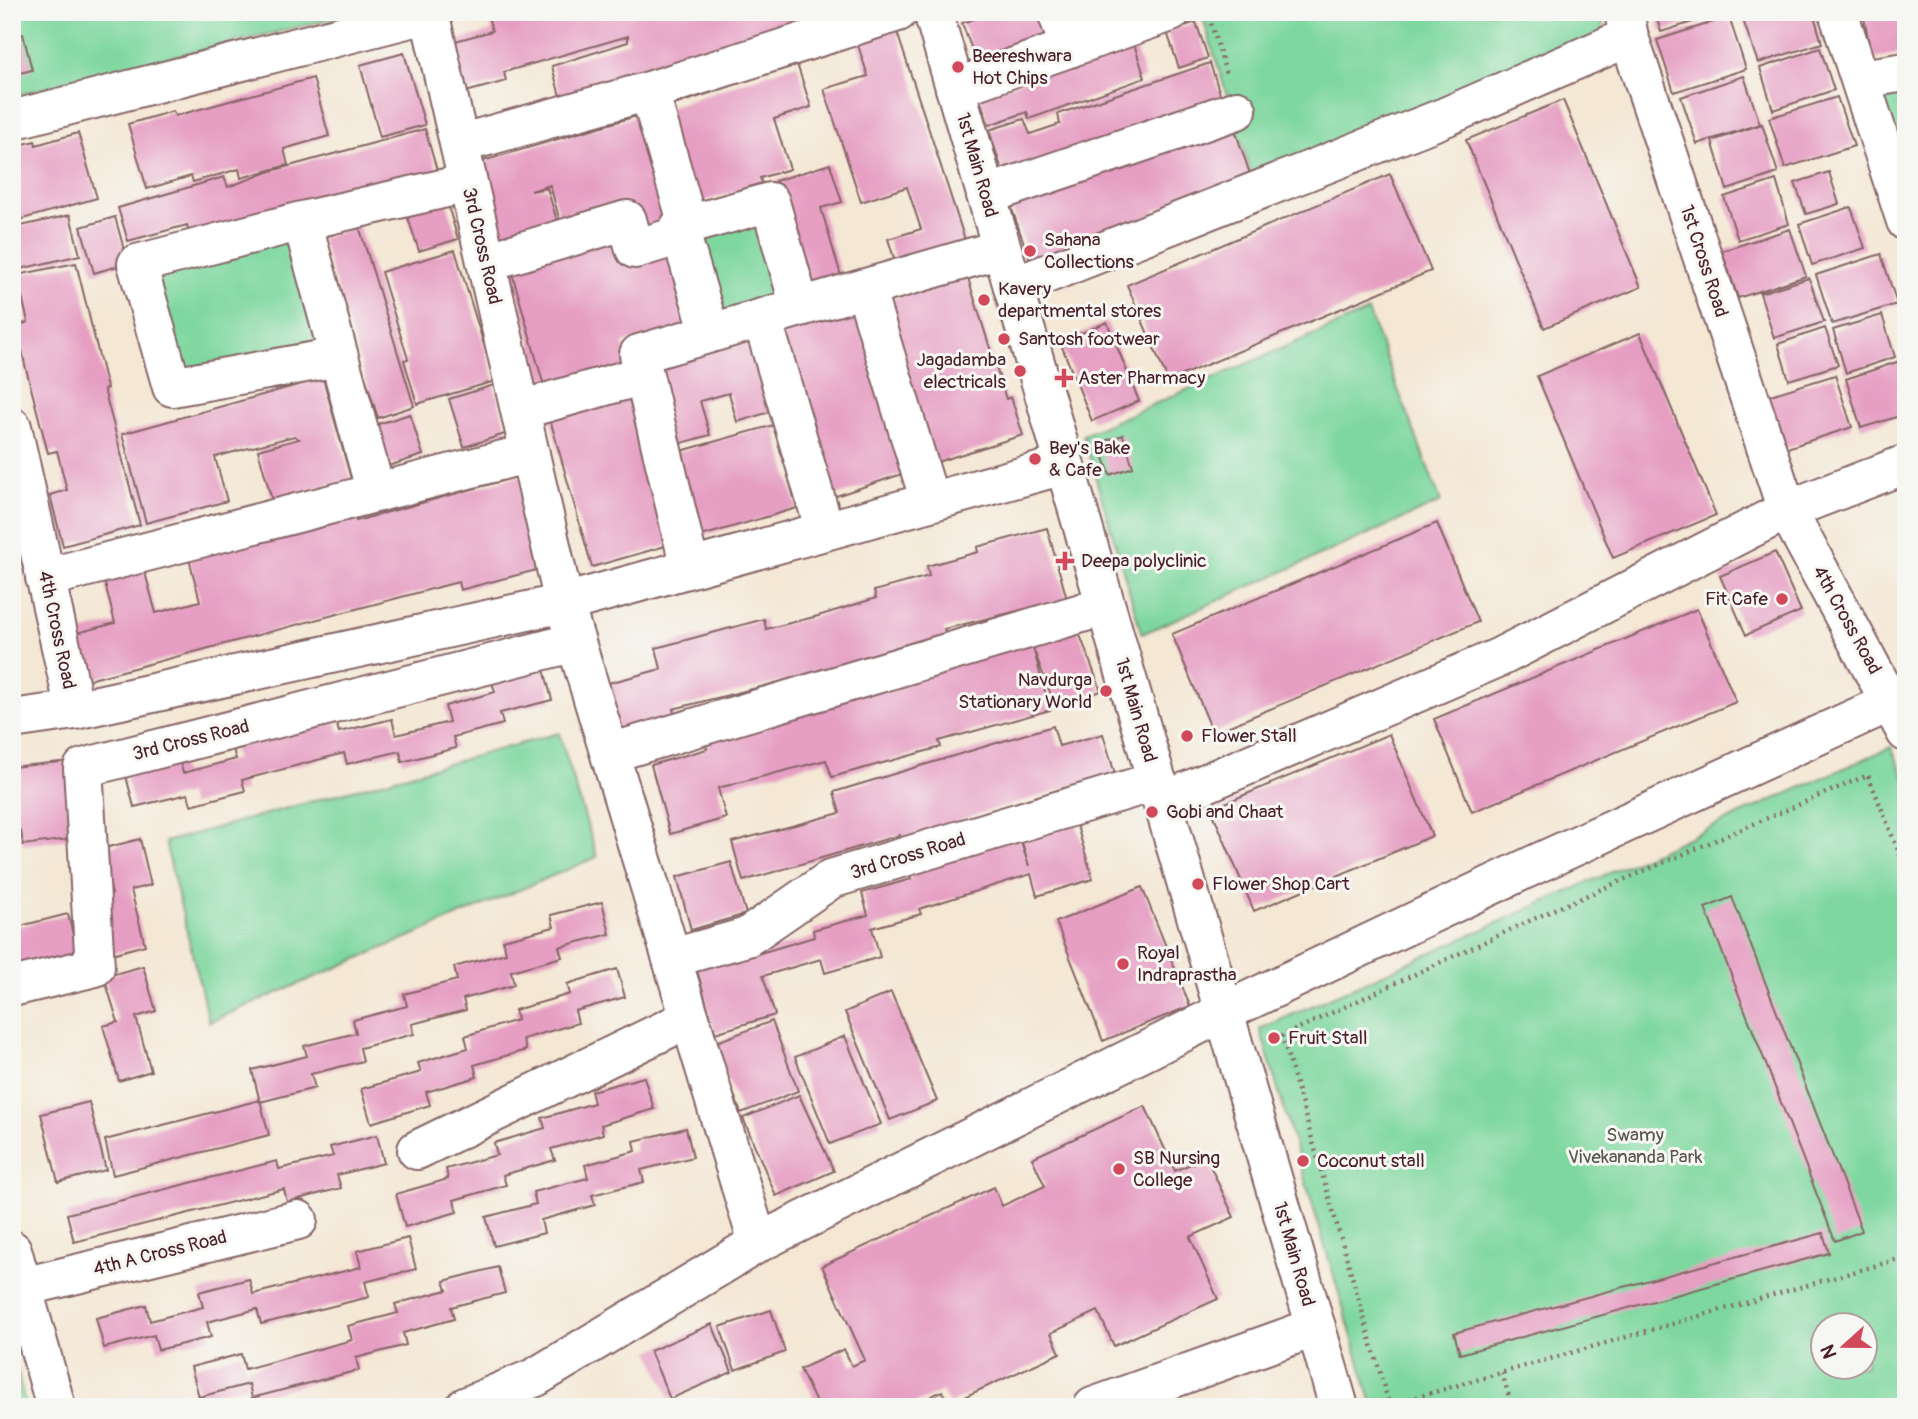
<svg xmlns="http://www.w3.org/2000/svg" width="1918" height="1419" viewBox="0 0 1918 1419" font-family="Pangolin,sans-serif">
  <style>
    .green { fill: #7dd79e; stroke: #647b64; stroke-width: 2; fill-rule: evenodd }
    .building { fill: #e69ec3 }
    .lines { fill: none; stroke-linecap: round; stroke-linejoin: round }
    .minor-casing { stroke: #866566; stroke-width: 42 }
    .tertiary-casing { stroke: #866566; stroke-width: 42 }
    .path { stroke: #866566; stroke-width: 4.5; stroke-dasharray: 2 5; stroke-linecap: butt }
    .minor { stroke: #fff; stroke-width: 38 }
    .tertiary { stroke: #fff; stroke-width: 38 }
    .poi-dot { fill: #d1495b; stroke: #f6f6f2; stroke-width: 2.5 }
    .labels { text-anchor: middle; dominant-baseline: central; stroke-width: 6; stroke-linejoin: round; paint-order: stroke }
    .poi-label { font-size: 19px; fill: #4a1f2b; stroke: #f6f6f2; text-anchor: start }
    .street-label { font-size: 19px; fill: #4a1f2b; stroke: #f6f6f2 }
    .park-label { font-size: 19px; fill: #59564e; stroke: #f6f6f2 }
  </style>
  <rect width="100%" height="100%" fill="#f6f6f2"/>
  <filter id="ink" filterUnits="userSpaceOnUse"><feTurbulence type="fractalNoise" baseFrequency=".0143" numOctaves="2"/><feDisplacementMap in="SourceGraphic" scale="14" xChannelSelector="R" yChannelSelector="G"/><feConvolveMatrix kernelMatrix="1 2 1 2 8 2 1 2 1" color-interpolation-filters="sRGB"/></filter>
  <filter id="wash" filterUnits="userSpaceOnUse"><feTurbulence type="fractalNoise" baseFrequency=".00686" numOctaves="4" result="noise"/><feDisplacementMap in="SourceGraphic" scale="28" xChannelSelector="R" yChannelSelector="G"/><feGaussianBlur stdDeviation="1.57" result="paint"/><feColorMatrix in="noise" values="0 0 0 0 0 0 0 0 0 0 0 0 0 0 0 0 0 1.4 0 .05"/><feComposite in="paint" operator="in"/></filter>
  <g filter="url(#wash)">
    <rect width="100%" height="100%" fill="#f4e7d4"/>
    <!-- green -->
    <path class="green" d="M12 12H360L12 96Z
      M1201 12H1600L1605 35 1254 182Z
      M1906 72V221L1860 79Z
      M764 209 792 303 711 326 684 233Z
      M294 235 322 345 181 376 152 269Z
      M1368 311 1441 502 1142 634 1083 435Z
      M559 733 597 857 209 1022 165 842Z
      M1891 747 1906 781V1407H1373L1260 1029ZM1824 1324H1866V1366H1824Z
      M12 1350 26 1407H12Z"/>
    <g id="blocks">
      <!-- building -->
      <path class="building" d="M515 12H853L562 104 552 66 628 42V36L504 72 506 81 462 93 448 43 492 31 489 20Z
        M956 12H978V13L958 19Z
        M995 12H1046L1054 37 977 63 962 23Z
        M1655 12H1714L1715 15 1661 32Z
        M1758 12H1813L1822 43 1758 63 1742 17Z
        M1863 12H1906V52L1872 59Z
        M1729 17 1746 69 1674 92 1657 40Z
        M1196 22 1208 58 1179 68 1167 32Z
        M896 29 968 249 898 271 888 239 921 229 907 187 861 202 824 89 868 76 857 42Z
        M23 34 32 70 12 75V37Z
        M1132 38 1145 78 1029 119 1027 112 989 125 979 97Z
        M1820 48 1834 90 1773 110 1760 68Z
        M404 53 425 125 380 137 360 65Z
        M1210 63 1223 103 1004 176 989 130 1024 119 1030 134 1060 124 1058 114Z
        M797 64 811 107 774 119 790 169 760 178 762 183 689 206 659 110Z
        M1744 76 1760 124 1697 144 1681 97Z
        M313 78 329 136 284 149 288 165 241 178 239 169 193 182 191 176 147 189 128 124 173 111 175 116Z
        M1837 97 1854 146 1785 168 1769 118Z
        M1563 100 1641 287 1544 328 1466 140Z
        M640 115 673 231 561 225 550 185 531 191 547 188 559 227 499 243 476 163Z
        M1762 124 1778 173 1727 190 1712 141Z
        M425 129 438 174 189 233 187 225 128 241 118 208 224 177 228 187 271 171Z
        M1235 130 1251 177 1155 210 1156 213 1031 263 1008 198 1048 184 1051 194 1081 183 1078 176Z
        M78 133 97 198 12 222V147L35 141 36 145Z
        M830 164 842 202 821 208 844 286 811 297 775 181Z
        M1829 172 1839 204 1806 214 1795 183Z
        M1390 174 1431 271 1168 381 1127 285Z
        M1776 180 1789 224 1738 240 1724 197Z
        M446 199 458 239 419 251 406 212Z
        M1851 207 1865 248 1812 265 1799 224Z
        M70 215 80 255 12 271V228Z
        M115 217 128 263 94 273 81 227Z
        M359 226 414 406 378 418 321 238Z
        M1790 229 1806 276 1738 298 1722 251Z
        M626 233 674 252 694 323 623 343 630 370 546 393 510 266Z
        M455 250 495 381 417 404 404 360 408 359 381 272Z
        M1881 254 1897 304 1832 324 1816 275Z
        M76 263 107 388 104 389 140 525 63 546 50 495 67 490 57 451 48 453 25 365 17 326 28 322 17 275Z
        M967 275 1006 399 1011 397 1023 435 934 463 886 301Z
        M1809 278 1824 322 1774 338 1760 293Z
        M859 304 908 472 824 500 776 328Z
        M1882 315 1895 357 1846 373 1833 330Z
        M1107 322 1139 401 1092 421 1060 342Z
        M1825 328 1838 365 1789 380 1778 344Z
        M1640 333 1716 515 1613 558 1537 376Z
        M754 336 776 410 737 422 729 393 700 401 710 435 671 446 653 364Z
        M1906 359V414L1861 428 1846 379Z
        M1835 375 1852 427 1778 451 1761 398Z
        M323 378 351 479 272 500 258 450 299 439 294 436 215 457 227 501 146 523 122 434Z
        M494 385 508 433 464 447 449 399Z
        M632 385 676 543 592 567 547 409Z
        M410 414 423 455 382 468 369 427Z
        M774 425 797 508 698 537 674 453Z
        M1123 435 1133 467 1110 475 1099 443Z
        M523 475 548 567 460 590 458 582 81 682 69 635 115 623 103 576 143 565 156 613 200 601 189 559 354 516 356 521Z
        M1437 523 1478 622 1213 733 1172 634Z
        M1047 528 1067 599 944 629 946 638 783 690 780 682 673 709 677 723 620 739 605 684 661 669 656 648 764 619 766 629 818 616 876 598 874 591 929 576 927 566 978 552 977 547Z
        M1775 552 1801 611 1746 635 1720 576Z
        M1697 609 1736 702 1472 812 1434 719Z
        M1077 627 1101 691 1056 708 1033 648 1050 710 939 741 941 747 832 777 826 760 718 788 726 818 670 834 651 765 707 749 705 739Z
        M544 669 552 700 500 713 503 724 453 737 456 748 402 762 400 751 347 764 344 753 242 780 245 791 191 805 188 794 134 807 126 776 180 762 183 773 236 759 233 749 336 722 339 732 392 719 396 735 449 722 445 706 495 692 492 682Z
        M1053 726 1059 746 1103 734 1115 774 958 820 960 824 902 841 900 835 743 881 732 842 840 813 834 792Z
        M1389 734 1432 836 1254 911 1211 809Z
        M70 761 78 838 23 845 21 831 12 832V767Z
        M1074 816 1093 879 1037 896 1031 874 919 909 921 914 872 928 880 957 825 973 821 959 763 976 775 1015 715 1033 696 967 755 949 757 954 814 937 813 930 868 915 862 893 911 879 908 869 1019 837 1029 866 1019 832Z
        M140 839 151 885 131 890 145 945 112 954 98 898 112 894 101 849Z
        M731 862 746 914 691 930 677 877Z
        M1142 887 1190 1006 1103 1041 1056 922Z
        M1732 897 1862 1231 1835 1241 1705 908Z
        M602 902 610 934 559 947 562 957 511 971 514 985 463 999 466 1010 412 1024 414 1034 360 1048 363 1061 311 1074 315 1088 260 1102 252 1070 307 1056 304 1046 356 1033 353 1020 407 1006 404 994 457 980 454 967 506 953 503 940 554 927 551 915Z
        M68 914 80 964 12 980V928Z
        M143 966 156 1011 136 1017 151 1071 119 1081 103 1026 118 1022 104 977Z
        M617 969 625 997 575 1011 578 1023 523 1039 526 1050 474 1065 477 1077 426 1092 430 1105 371 1123 361 1089 421 1072 418 1063 468 1048 465 1036 517 1020 515 1010 570 994 567 984Z
        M891 992 937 1101 890 1120 845 1012Z
        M772 1021 798 1091 741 1113 714 1043Z
        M845 1036 881 1124 830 1144 795 1057Z
        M644 1077 654 1109 601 1125 603 1134 551 1149 555 1160 503 1175 506 1185 454 1200 457 1212 405 1227 396 1194 448 1179 446 1169 497 1155 494 1143 545 1128 542 1118 594 1103 591 1091Z
        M799 1095 834 1171 776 1196 743 1118Z
        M260 1100 269 1135 113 1175 105 1140Z
        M89 1102 106 1170 58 1182 41 1114Z
        M1145 1106 1175 1171 1206 1157 1234 1217 1190 1237 1218 1299 1114 1346 1098 1311 1051 1333 1060 1353 949 1404 942 1391 909 1407H818L800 1369 844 1349 852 1366 865 1360 822 1266 994 1187 1002 1206 1045 1186 1032 1158Z
        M686 1128 693 1157 641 1170 644 1182 592 1195 595 1205 541 1220 544 1233 494 1246 486 1217 536 1204 533 1192 588 1178 585 1165 636 1151 634 1141Z
        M377 1135 384 1163 337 1175 341 1188 287 1202 284 1189 74 1242 67 1214 277 1161 279 1169 333 1156 330 1147Z
        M1823 1233 1829 1253 1460 1354 1454 1333Z
        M408 1238 416 1269 365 1282 369 1297 261 1324 257 1309 207 1322 211 1337 158 1350 154 1335 104 1348 96 1318 146 1305 150 1321 203 1307 199 1292 249 1279 253 1294 361 1267 357 1251Z
        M498 1267 505 1293 451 1307 454 1319 403 1333 406 1345 356 1358 359 1370 252 1398 249 1384 199 1397 191 1367 241 1354 245 1369 352 1340 348 1326 398 1313 395 1304 447 1290 444 1281Z
        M771 1310 785 1352 735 1370 720 1327Z
        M712 1324 732 1372 670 1399 650 1351Z"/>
    </g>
  </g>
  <g filter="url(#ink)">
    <use href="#blocks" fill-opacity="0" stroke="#866566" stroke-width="2"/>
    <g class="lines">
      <!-- minor casing -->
      <g class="minor-casing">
        <path id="minor" d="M429 12 564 603 758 1243
          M1057 12 1070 48
          M1624 12 1629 37 1787 510 1906 732
          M1838 12 1906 221
          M1860 79 1906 72
          M955 88 1171 12
          M649 91 688 225 770 202 800 307 1001 249
          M12 120 434 12
          M459 144 649 91 898 12
          M986 195 1237 110
          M302 221 376 493
          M688 225 679 228 710 333
          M486 262 627 220 635 249 681 235
          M1013 287 1445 117 1629 37
          M865 288 930 502
          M762 318 825 531
          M338 357 172 387 137 264 302 221 468 183
          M520 410 644 375
          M12 427 75 710
          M690 568 639 354 800 307
          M45 578 530 453
          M12 719 75 710 564 603 1064 465
          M610 753 1105 606
          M1162 802 1500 657 1787 510 1906 464
          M672 958 747 937 831 879 1157 781
          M12 987 95 967 83 768 576 642
          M417 1150 690 1018
          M12 1250 56 1407
          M23 1287 298 1220
          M465 1407 536 1377 758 1243 1224 1012 1536 864 1906 695
          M1093 1407 1316 1327"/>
      </g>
      <!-- tertiary casing -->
      <g class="tertiary-casing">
        <path id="tertiary" d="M933 12 1339 1407"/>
      </g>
      <!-- path -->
      <path class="path" d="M1209 17 1227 76
        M1502 1373 1512 1407
        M1389 1405 1906 1257
        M1390 1407 1282 1036 1553 910 1868 775 1906 870"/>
      <!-- minor -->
      <use href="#minor" class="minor"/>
      <!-- tertiary -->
      <use href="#tertiary" class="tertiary"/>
    </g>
  </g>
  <!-- markers -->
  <g class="poi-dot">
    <circle cx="958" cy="67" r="7"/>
    <circle cx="1030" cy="251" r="7"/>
    <circle cx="984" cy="300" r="7"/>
    <circle cx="1004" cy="339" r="7"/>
    <circle cx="1020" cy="371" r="7"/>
    <path d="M1060.5 367.5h7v7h7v7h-7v7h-7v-7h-7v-7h7z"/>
    <circle cx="1035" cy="459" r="7"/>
    <path d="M1061.5 550.5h7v7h7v7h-7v7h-7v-7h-7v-7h7z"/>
    <circle cx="1782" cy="599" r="7"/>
    <circle cx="1106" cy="691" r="7"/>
    <circle cx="1187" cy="736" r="7"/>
    <circle cx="1152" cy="812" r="7"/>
    <circle cx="1198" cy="884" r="7"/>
    <circle cx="1123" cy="964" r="7"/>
    <circle cx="1274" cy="1038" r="7"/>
    <circle cx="1303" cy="1161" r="7"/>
    <circle cx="1119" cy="1169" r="7"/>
  </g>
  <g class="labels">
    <!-- poi labels -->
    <g class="poi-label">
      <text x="972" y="56">Beereshwara<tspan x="972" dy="22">Hot Chips</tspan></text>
      <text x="1044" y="240">Sahana<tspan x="1044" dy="22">Collections</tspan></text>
      <text x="998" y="289">Kavery<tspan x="998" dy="22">departmental stores</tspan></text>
      <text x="1018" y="339">Santosh footwear</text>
      <text x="1006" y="360" text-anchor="end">Jagadamba<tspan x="1006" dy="22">electricals</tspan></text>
      <text x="1078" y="378">Aster Pharmacy</text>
      <text x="1049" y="448">Bey's Bake<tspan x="1049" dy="22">&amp; Cafe</tspan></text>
      <text x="1081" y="561">Deepa polyclinic</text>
      <text x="1768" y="599" text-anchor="end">Fit Cafe</text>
      <text x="1092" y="680" text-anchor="end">Navdurga<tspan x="1092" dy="22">Stationary World</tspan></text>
      <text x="1201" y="736">Flower Stall</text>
      <text x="1166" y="812">Gobi and Chaat</text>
      <text x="1212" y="884">Flower Shop Cart</text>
      <text x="1137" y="953">Royal<tspan x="1137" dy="22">Indraprastha</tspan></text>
      <text x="1288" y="1038">Fruit Stall</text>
      <text x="1133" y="1158">SB Nursing<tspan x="1133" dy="22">College</tspan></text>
      <text x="1317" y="1161">Coconut stall</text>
    </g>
    <!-- street labels -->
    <g class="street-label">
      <text transform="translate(977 165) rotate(74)">1st Main Road</text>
      <text transform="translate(482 246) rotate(77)">3rd Cross Road</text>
      <text transform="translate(1704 261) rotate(72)">1st Cross Road</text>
      <text transform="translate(1847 620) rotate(61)">4th Cross Road</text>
      <text transform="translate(57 630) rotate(78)">4th Cross Road</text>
      <text transform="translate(1136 710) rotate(74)">1st Main Road</text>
      <text transform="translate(191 740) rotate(-14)">3rd Cross Road</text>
      <text transform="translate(908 856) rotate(-17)">3rd Cross Road</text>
      <text transform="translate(160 1253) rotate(-14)">4th A Cross Road</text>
      <text transform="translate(1294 1254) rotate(74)">1st Main Road</text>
    </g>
    <!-- park labels -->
    <g class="park-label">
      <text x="1635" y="1135">Swamy<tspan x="1635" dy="22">Vivekananda Park</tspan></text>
    </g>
  </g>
  <!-- margin -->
  <rect width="1918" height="1419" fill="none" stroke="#f6f6f2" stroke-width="42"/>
  <!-- north arrow -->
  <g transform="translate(1844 1346) rotate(249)"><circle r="33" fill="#f6f6f2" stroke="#b1a0a2" stroke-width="2"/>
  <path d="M0-5L12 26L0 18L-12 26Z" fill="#d1495b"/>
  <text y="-10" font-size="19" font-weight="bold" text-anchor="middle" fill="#4a1f2b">N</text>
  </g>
</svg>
